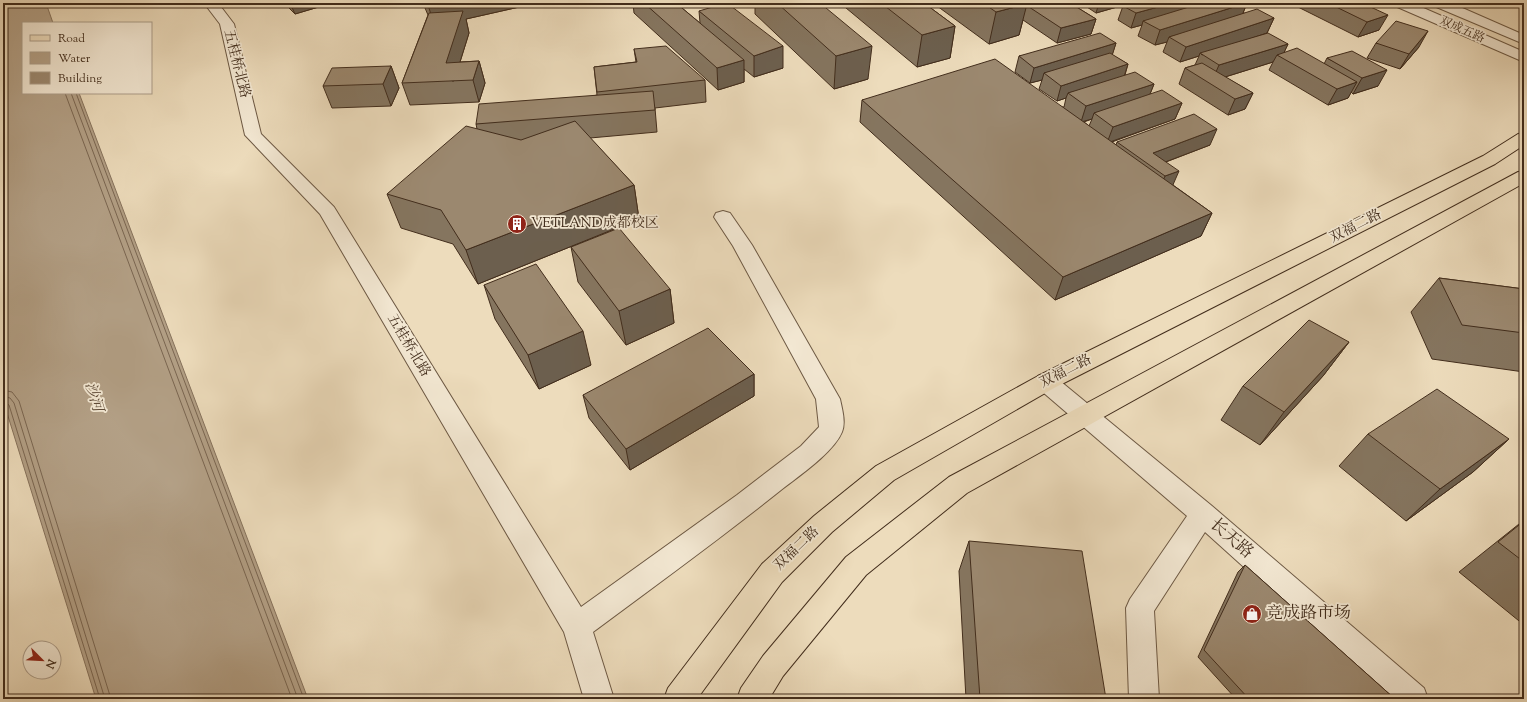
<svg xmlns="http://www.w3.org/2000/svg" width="1527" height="702" viewBox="0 0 1527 702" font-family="'Sorts Mill Goudy','Noto Serif SC',serif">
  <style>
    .water { fill: #b3a086; stroke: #86725c }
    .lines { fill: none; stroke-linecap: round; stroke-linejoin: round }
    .shore { stroke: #7a6651; stroke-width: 1 }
    .minor-casing { stroke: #6d5944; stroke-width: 2 }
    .major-casing { stroke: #422d1c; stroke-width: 2 }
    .minor { fill: #f3e8d3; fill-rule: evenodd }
    .major { fill: #eddcbc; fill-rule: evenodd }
    .wall { fill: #85755f; stroke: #422d1c; fill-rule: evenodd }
    .shaded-wall { fill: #6c5f4e; stroke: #422d1c }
    .building { fill: #9b886f; stroke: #422d1c }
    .labels { text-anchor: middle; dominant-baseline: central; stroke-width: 3.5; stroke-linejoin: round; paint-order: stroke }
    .far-street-label { font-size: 12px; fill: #422d1c; stroke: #f3e8d3 }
    .street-label { font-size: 14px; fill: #422d1c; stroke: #f3e8d3 }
    .poi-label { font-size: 14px; fill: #422d1c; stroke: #f3e8d3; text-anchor: start }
    .water-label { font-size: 15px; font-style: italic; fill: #5e4a36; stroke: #f3e8d3 }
    .near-street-label { font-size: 17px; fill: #422d1c; stroke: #f3e8d3 }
    .near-poi-label { font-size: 17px; fill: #422d1c; stroke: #f3e8d3; text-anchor: start }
  </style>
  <rect width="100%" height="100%" fill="#eddcbc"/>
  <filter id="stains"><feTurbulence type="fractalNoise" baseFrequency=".005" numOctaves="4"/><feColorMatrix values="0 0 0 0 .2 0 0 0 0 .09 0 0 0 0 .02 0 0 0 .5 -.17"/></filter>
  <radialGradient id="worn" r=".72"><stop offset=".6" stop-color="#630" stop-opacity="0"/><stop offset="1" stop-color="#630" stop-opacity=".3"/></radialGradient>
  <!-- water -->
  <path class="water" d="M3 3H46L53 23H23V93H79L308 699H96L3 400Z"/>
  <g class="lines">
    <!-- shore -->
    <path class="shore" d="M65 93 292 699
      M71 93 298 699
      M76 93 304 699
      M3 390 12 392 19 401 111 699
      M3 396 10 398 14 403 105 699
      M3 401 9 405 100 699"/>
    <!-- minor casing -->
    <g class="minor-casing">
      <path id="minor" d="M204 3H218L234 24 261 134 334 207 581 607 737 495 801 446 819 427 816 399 733 246 714 217 716 213 723 211 730 213 752 245 840 399C842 409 846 422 842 432 834 452 799 476 781 490 720 539 656 585 593 632L614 699H584L564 632 320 214 245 135 220 24Z
        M1393 3H1412L1524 52V62L1395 6Z
        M1432 3H1451L1524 35V44L1434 6Z
        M1046 373 1054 376 1212 506 1424 688 1428 699H1390L1205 532 1154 611 1159 699H1129L1126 608 1130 599 1187 516 1038 388 1035 382 1038 376Z"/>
    </g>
    <!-- major casing -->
    <g class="major-casing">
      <path id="major" d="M1524 133V145L1495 164 1054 388 894 480 832 532 782 582 697 699H664L668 688 762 564 814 516 876 466 1038 376 1483 156 1518 134Z
        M1524 171V183L967 493 866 575 783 676 769 699H737L741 688 763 656 846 557 949 477 1518 172Z"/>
    </g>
    <!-- minor -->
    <use href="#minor" class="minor"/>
    <!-- major -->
    <use href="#major" class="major"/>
  </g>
  <!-- wall -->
  <path class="wall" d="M284 3H332L295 14Z
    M423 3H537L466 19 469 33 460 62 479 61 485 83 479 102 410 105 402 83 428 15 425 8Z
    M633 3H676L700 23 699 11 783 68 754 77 744 69V82L718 90 634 13Z
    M755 3H820L868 79 834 89 755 14Z
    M840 3H924L955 26 950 58 917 67Z
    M933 3H1070L1096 19 1091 34 1057 43 1023 20 1019 35 989 44Z
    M1085 3H1131L1096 13 1084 5Z
    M1189 3 1188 7 1247 3 1243 13 1274 18 1267 33 1258 36 1288 44 1284 52 1324 64 1327 58 1378 86 1353 94 1351 92 1348 98 1328 105 1269 70 1273 62 1225 77 1253 93 1245 109 1228 115 1179 84 1185 68 1195 65 1199 56 1180 62 1163 52 1167 42 1155 45 1138 36 1142 25 1131 28 1118 20 1123 6Z
    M1290 3H1362L1379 30 1358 37Z
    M1116 43 1112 55 1128 64 1125 75 1154 84 1150 94 1182 103 1175 119 1112 142 1116 145 1117 142 1210 145 1166 162 1173 185 1212 213 1201 236 1055 300 860 122 862 100 1064 107 1066 98 1057 101 1039 89 1042 80 1030 83 1015 72 1019 56ZM1092 119 1089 126 1084 122Z
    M1376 43 1419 47 1400 69 1367 58Z
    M634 49 705 80 706 102 655 108 657 132 590 138 634 185 639 219 478 284 453 244 401 228 387 194 477 129 476 124 597 95 594 67 636 62Z
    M391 66 399 88 391 106 332 108 323 86Z
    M571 247 670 289 674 323 626 345 578 282Z
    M1439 278 1524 289V372L1432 359 1411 312Z
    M484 285 591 365 539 389 495 319Z
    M1349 342 1323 376 1260 445 1221 420 1243 386Z
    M754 374V396L630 470 589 418 583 395Z
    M1368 434 1509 439 1473 472 1406 521 1339 466Z
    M1524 520V625L1459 572Z
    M969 541 1106 699H966L959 571Z
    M1245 565 1395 699H1236L1198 657 1238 572Z"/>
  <!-- shaded-wall -->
  <path class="shaded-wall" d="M290 3H332L295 14Z
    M437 3H537L466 19 469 33 454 81H452L428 5Z
    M1099 3H1131L1096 13Z
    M1173 3H1189L1186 13 1143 21 1142 25 1131 28 1136 13Z
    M1247 3 1241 18 1169 37 1167 42 1155 45 1160 30Z
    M1027 4 1019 35 989 44 996 12Z
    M1388 15 1379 30 1358 37 1367 22Z
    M1274 18 1267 33 1202 55 1200 53 1199 56 1180 62 1186 47Z
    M1096 19 1091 34 1057 43 1061 28Z
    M955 26 950 58 917 67 922 35Z
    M1428 31 1419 47 1400 69 1409 54Z
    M1116 43 1111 59 1044 73 1042 80 1030 83 1034 68Z
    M1288 44 1282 57 1277 55 1273 62 1212 81 1219 65Z
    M783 46V68L754 77V56Z
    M872 46 868 79 834 89 836 56Z
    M744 60V82L718 90 717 68Z
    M479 61 485 83 479 102 473 80Z
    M1128 64 1123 80 1068 93 1066 98 1057 101 1061 86Z
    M391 66 399 88 391 106 383 84Z
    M1387 70 1378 86 1353 94 1362 78Z
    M1357 82 1348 98 1328 105 1337 89Z
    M1154 84 1148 99 1094 113 1092 119 1081 122 1086 106Z
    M1253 93 1245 109 1228 115 1235 99Z
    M1182 103 1175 119 1107 143 1113 127Z
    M1217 129 1210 145 1152 167 1153 153Z
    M1179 171 1172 187 1158 192 1165 176Z
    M634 185 639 219 478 284 466 250Z
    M1212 213 1201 236 1055 300 1063 277Z
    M670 289 674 323 626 345 619 311Z
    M583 331 591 365 539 389 528 355Z
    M1349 342 1323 376 1260 445 1284 412Z
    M754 374V396L630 470 626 449Z
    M1509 439 1473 472 1406 521 1440 489Z"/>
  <!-- building -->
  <path class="building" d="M427 3H437L428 5Z
    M644 3H676L744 60 717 68Z
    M726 3H727L783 46 754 56 699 11Z
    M777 3H820L872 46 836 56Z
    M881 3H924L955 26 922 35Z
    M983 3H1026L1027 4 996 12Z
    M1026 3H1070L1096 19 1061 28 1026 5 1027 4Z
    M1132 3H1173L1136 13 1123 6Z
    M1202 3H1247L1160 30 1143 21Z
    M1328 3H1362L1388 15 1367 22Z
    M1257 9 1274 18 1186 47 1169 37Z
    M463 11 446 63 479 61 473 80 402 83 429 13Z
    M1396 21 1428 31 1409 54 1376 43Z
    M1100 33 1116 43 1034 68 1019 56Z
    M1268 33 1288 44 1219 65 1200 53Z
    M666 46 705 80 597 92 594 67 637 62 634 49Z
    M1297 48 1357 82 1337 89 1277 55Z
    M1352 51 1387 70 1362 78 1327 58Z
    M1110 53 1128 64 1061 86 1044 73Z
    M995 59 1212 213 1063 277 862 100Z
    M1202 63 1253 93 1235 99 1185 68Z
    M391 66 383 84 323 86 332 68Z
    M1135 72 1154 84 1086 106 1068 93Z
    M1162 90 1182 103 1113 127 1094 113Z
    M653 91 655 110 476 124 479 104Z
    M1194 114 1217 129 1153 153 1179 171 1165 176 1117 142Z
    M575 121 634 185 466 250 441 210 387 194 466 126 521 140Z
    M619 228 670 289 619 311 571 247Z
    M536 264 583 331 528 355 484 285Z
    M1439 278 1524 289V333L1462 325Z
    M1309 320 1349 342 1284 412 1243 386Z
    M708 328 754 374 626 449 583 395Z
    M1437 389 1509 439 1440 489 1368 434Z
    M1524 521V562L1498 542Z
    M969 541 1082 551 1106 699H980Z
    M1245 565 1395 699H1249L1204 650Z"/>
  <!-- icons -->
  <defs>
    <g id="building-disc" transform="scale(1)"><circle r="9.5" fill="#8f2418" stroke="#f3e8d3"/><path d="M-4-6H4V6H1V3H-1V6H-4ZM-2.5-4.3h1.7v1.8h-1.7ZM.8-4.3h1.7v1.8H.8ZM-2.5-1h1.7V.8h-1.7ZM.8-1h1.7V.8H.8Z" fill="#fff"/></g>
    <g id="shop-disc" transform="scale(1)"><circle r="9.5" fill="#8f2418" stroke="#f3e8d3"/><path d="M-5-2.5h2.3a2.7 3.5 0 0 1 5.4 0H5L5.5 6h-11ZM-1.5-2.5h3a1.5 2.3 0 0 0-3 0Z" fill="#fff"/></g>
  </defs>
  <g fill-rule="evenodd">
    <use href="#building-disc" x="517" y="224"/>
    <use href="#shop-disc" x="1252" y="614"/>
  </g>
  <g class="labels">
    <!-- far-street labels -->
    <g class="far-street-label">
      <text transform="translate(1462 30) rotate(24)">双成五路</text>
    </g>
    <!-- street labels -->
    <g class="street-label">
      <text transform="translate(236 64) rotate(76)">五桂桥北路</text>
      <text transform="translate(1356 227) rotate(-27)">双福二路</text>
      <text transform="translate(408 346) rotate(59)">五桂桥北路</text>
      <text transform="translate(1066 372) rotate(-27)">双福二路</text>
      <text transform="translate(797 549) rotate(-44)">双福二路</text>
    </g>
    <!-- poi labels -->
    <g class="poi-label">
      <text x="531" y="224">VETLAND成都校区</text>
    </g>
    <!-- water labels -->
    <g class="water-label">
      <text transform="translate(93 397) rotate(73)">沙河</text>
    </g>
    <!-- near-street labels -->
    <g class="near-street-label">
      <text transform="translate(1231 539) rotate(41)">长天路</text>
    </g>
    <!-- near-poi labels -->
    <g class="near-poi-label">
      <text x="1266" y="614">竞成路市场</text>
    </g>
  </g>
  <!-- margin -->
  <rect width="1527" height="702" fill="none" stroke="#eddcbc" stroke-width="16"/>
  <rect x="4" y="4" width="1519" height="694" fill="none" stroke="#422d1c" stroke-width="2"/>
  <rect x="8" y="8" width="1511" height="686" fill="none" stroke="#422d1c"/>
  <!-- legend -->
  <rect x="22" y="22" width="130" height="72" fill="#f3e8d3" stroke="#ac9d8a"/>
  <rect x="30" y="35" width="20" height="6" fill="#eddcbc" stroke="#ac9d8a"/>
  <text x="58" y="42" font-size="12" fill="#422d1c">Road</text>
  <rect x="30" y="52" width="20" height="12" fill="#b3a086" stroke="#ac9d8a"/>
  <text x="58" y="62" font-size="12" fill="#422d1c">Water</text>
  <rect x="30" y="72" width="20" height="12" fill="#9b886f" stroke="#ac9d8a"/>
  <text x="58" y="82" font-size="12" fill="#422d1c">Building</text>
  <!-- north arrow -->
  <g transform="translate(42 660) rotate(114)"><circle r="19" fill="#f3e8d3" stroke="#ac9d8a"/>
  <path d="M0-3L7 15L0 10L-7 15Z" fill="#8f2418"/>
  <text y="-6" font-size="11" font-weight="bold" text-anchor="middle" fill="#422d1c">N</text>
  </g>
  <rect width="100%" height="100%" filter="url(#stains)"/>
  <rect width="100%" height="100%" fill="url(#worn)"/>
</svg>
